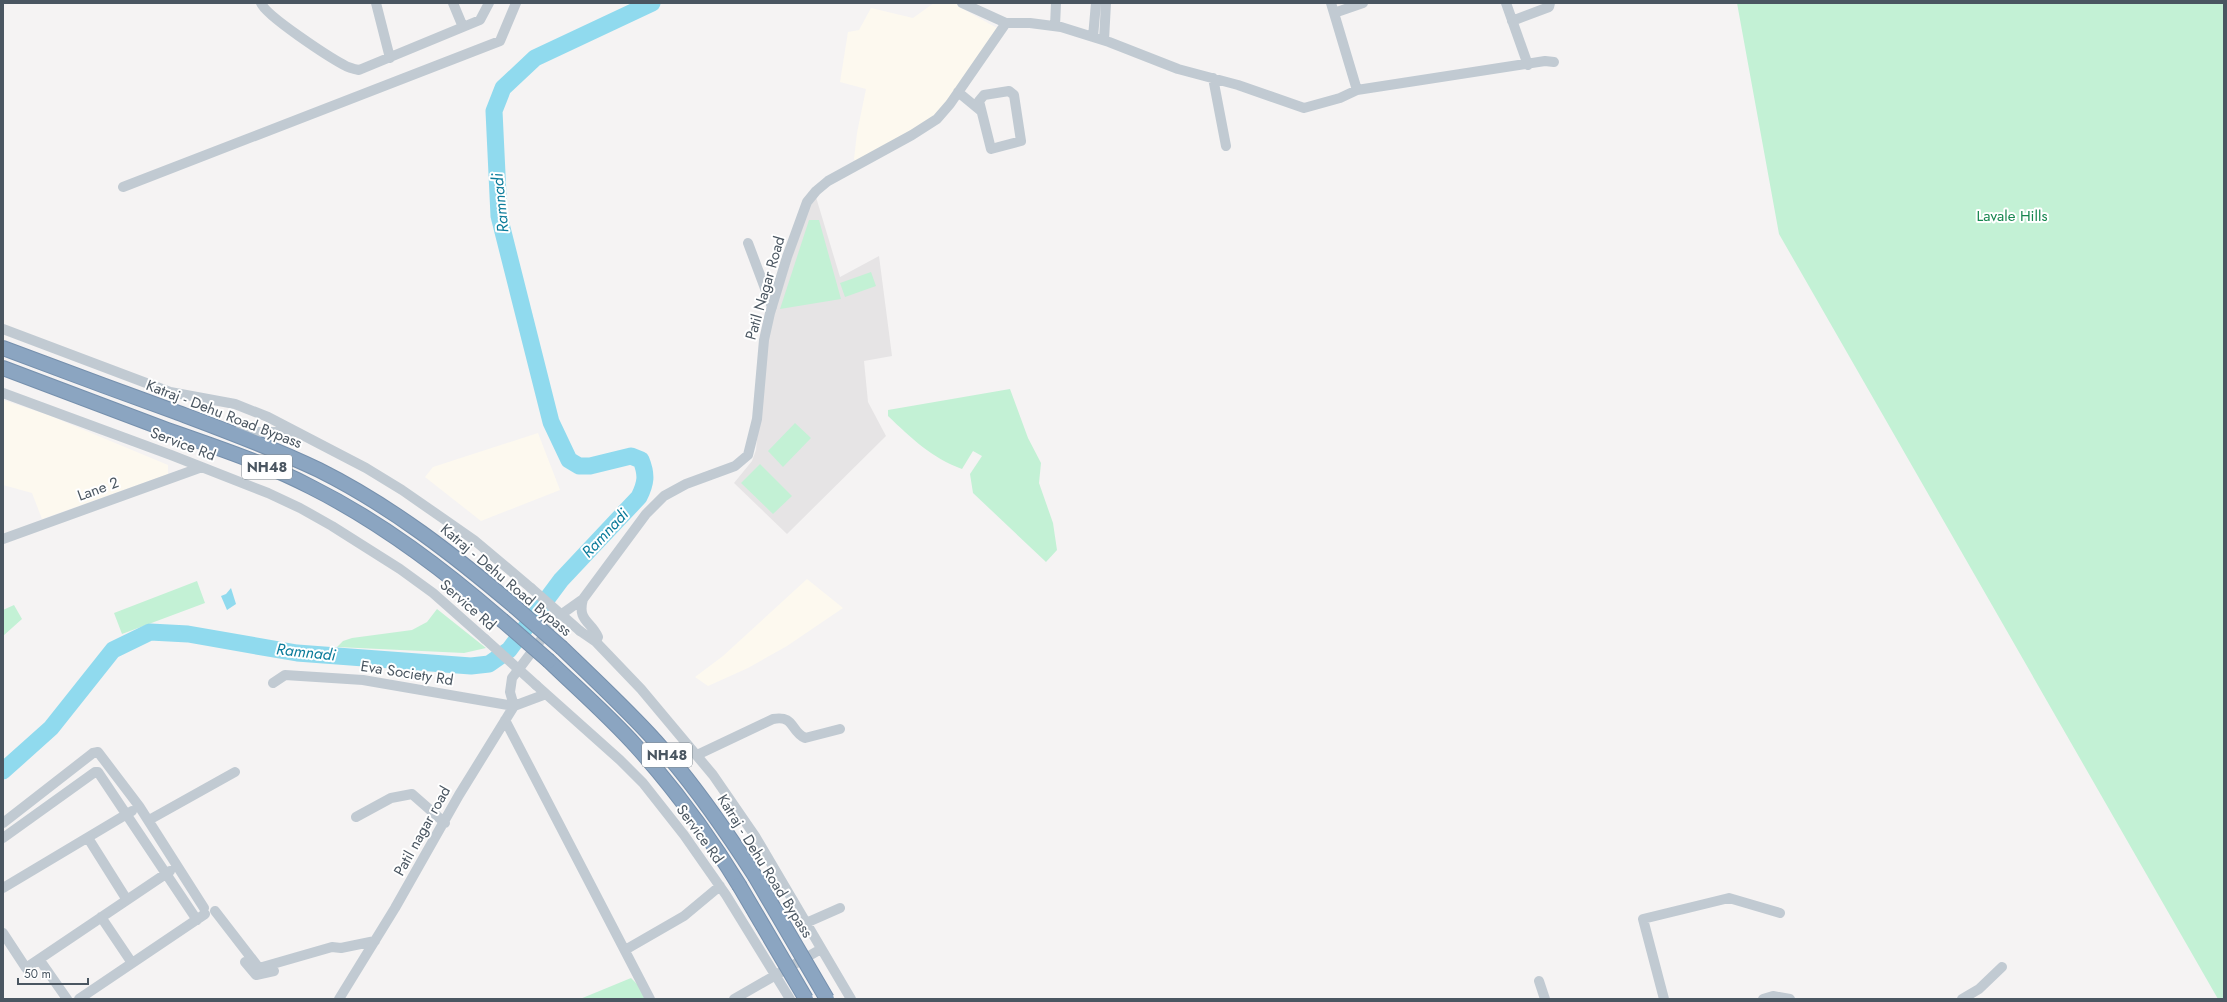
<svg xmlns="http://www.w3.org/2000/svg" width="2227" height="1002" viewBox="0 0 2227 1002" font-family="Jost,sans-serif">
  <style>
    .commercial { fill: #fdf9ef }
    .education { fill: #e6e4e5 }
    .green { fill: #c3f1d5 }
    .water { fill: #90daee }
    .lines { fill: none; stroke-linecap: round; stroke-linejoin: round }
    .river { stroke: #90daee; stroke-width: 17 }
    .highway-casing { stroke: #7690ad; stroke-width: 16 }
    .minor { stroke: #c1cad2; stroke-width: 10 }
    .highway { stroke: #8ba5c1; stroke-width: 14 }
    .highway-bridge-casing { stroke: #7690ad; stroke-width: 16; stroke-linecap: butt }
    .minor-bridge { stroke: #c1cad2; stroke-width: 10 }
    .highway-bridge { stroke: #8ba5c1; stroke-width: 14 }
    .labels { text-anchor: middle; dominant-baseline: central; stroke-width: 4; stroke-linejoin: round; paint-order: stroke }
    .shield { fill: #fff; stroke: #808990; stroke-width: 1 }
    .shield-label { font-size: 14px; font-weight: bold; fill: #4a5661 }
    .park-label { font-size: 15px; fill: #17864f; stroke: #fff }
    .street-label { font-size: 15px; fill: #4a5661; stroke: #fff }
    .water-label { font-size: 16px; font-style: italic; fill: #0c7c9b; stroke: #fff }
  </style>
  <rect width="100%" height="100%" fill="#f5f3f3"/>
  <!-- commercial -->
  <path class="commercial" d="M934 3H956L961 8 997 28 945 105 929 120 856 162 854 159 857 133 866 89 840 82 848 32 859 30 871 8 913 18Z
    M3 400 48 415 168 465V474L42 519 32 493 3 485Z
    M538 433 560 490 481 521 425 477 433 467Z
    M807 579 843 608 787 646 748 668 708 686 695 677 723 656Z"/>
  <!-- education -->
  <path class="education" d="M816 197 840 277 879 256 892 356 864 361 868 402 886 436 787 534 734 483 752 461 756 450 767 337 809 202Z"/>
  <!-- green -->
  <path class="green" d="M1737 3H2224V999H2218L1779 234Z
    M809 220H819L841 299 780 309Z
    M871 272 876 286 845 297 840 283Z
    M1010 389 1028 438 1041 463 1039 483 1053 523 1057 550 1046 562 973 493 970 474 982 456 973 451 962 469C932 458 911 438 888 416V410Z
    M795 423 811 438 783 467 768 451Z
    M760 464 792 496 773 514 741 483Z
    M197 581 205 603 122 634 114 613Z
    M14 605 22 619 3 636V610Z
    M437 609 486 648 464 653 337 647 343 641 352 638 412 630 427 622Z
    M631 978 652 999H580Z"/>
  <!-- water -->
  <path class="water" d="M231 588 236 604 227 610 221 596 226 594Z"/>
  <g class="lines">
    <!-- river -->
    <path class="river" d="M3 771 51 728 113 650 150 632 188 634 297 653 471 666 489 664 509 650 561 580 639 497C646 483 647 475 641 460L631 456 590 466H579L569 460 551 422 499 216 494 111 503 88 535 58 652 3"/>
    <!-- highway casing -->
    <g class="highway-casing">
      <path id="highway" d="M3 348C61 370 118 391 176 412 224 430 273 448 319 470 391 506 454 555 514 606
        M3 368C56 388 109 408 162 428 212 446 263 462 311 487 381 522 443 569 502 620
        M562 648C591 676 621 704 649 734 689 777 723 826 755 876
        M549 661C578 689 609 716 636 746 675 789 709 836 739 885"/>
    </g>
    <!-- minor -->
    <path class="minor" d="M261 3C266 16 329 57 344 65 349 68 354 69 359 70L480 20 489 3
      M376 3 390 58
      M453 3 463 27
      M962 3 1006 23H1030L1061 27 1109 42 1178 69 1238 85 1304 108 1340 98 1357 90 1545 61 1554 62
      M1331 3 1357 90
      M1506 3 1528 65
      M1334 13 1363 3
      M1512 21 1549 7 1550 3
      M1055 26 1056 3
      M1093 37 1096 3
      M1104 40 1106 3
      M1213 78 1226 146
      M1009 91 1014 95 1021 141 991 149 979 101 984 95Z
      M958 92 981 111
      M123 187 500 41 516 3
      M748 243 772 307
      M3 329 170 392 235 404 268 417 366 468 402 490 474 540 531 588
      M3 393 171 455 268 493 300 508 332 526 400 569 433 593 485 639
      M236 432H296
      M3 539 202 467
      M580 631 596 642 641 689 713 775 755 836 851 999
      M596 642 598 637C591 621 577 621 583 599L646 514 664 496 686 484 735 466 748 455 757 419 764 340 770 313 787 257 807 202 816 191 828 181 912 135 937 119 950 104 1006 23
      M273 683 285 675 363 680 514 706
      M536 685 620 760 643 783 684 835 726 895 790 999
      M514 706 510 692 512 678 559 616 583 599
      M505 720 650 999
      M697 755 773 719C795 715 790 731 805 738L840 729
      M356 817 391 798 412 794 445 823
      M149 820 235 772
      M3 823 93 753 98 752 139 806 204 908
      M3 838 95 772H98L197 920
      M88 838 127 900
      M3 888 132 811
      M215 911 259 968 332 947 341 948 375 941
      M101 917 132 963
      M806 923 840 908
      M3 933 26 968 170 871
      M625 950 684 916 720 886
      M39 959 67 999
      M245 962 256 975 274 971
      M1539 981 1545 999
      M79 999 205 914
      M339 999 395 908 459 795 514 706 546 694
      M734 999 821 949
      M1664 999 1643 919 1729 898 1780 913
      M1763 999 1773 996 1790 999
      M1962 999 1979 989 2002 967"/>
    <!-- highway -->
    <use href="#highway" class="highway"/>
    <!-- highway-bridge casing -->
    <g class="highway-bridge-casing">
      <path id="highway-bridge" d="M514 606 562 648
        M502 620 549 661
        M755 876 827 999
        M739 885 806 999"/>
    </g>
    <!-- minor-bridge -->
    <path class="minor-bridge" d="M531 588 580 631
      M485 639 536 685"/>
    <!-- highway-bridge -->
    <use href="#highway-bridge" class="highway-bridge"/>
  </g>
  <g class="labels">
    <!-- shield labels -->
    <g class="shield">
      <rect x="242" y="455" width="50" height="24" rx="3"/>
      <rect x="642" y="743" width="50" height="24" rx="3"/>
    </g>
    <g class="shield-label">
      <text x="267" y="467">NH48</text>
      <text x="667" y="755">NH48</text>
    </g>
    <!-- park labels -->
    <g class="park-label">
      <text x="2012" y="216">Lavale Hills</text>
    </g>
    <!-- street labels -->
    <g class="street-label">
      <text transform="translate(765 288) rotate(-74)">Patil Nagar Road</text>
      <text transform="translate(224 414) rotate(21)">Katraj - Dehu Road Bypass</text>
      <text transform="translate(183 444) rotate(21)">Service Rd</text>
      <text transform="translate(98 489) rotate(-20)">Lane 2</text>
      <text transform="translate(506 580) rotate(40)">Katraj - Dehu Road Bypass</text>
      <text transform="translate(468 605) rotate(41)">Service Rd</text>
      <text transform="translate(407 673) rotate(9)">Eva Society Rd</text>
      <text transform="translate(422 831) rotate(-61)">Patil nagar road</text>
      <text transform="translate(700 834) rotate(54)">Service Rd</text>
      <text transform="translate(765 866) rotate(58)">Katraj - Dehu Road Bypass</text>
    </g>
    <!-- water labels -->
    <g class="water-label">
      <text transform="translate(500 203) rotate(-96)">Ramnadi</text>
      <text transform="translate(605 533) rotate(-47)">Ramnadi</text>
      <text transform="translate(306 652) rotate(6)">Ramnadi</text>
    </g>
  </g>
  <!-- border -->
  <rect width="2227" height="1002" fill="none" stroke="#4a5661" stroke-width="8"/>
  <!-- scale -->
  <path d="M18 978v6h70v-6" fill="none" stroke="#4a5661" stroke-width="2"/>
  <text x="24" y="978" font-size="12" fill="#4a5661" stroke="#ffffff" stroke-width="3" paint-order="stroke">50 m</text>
</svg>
